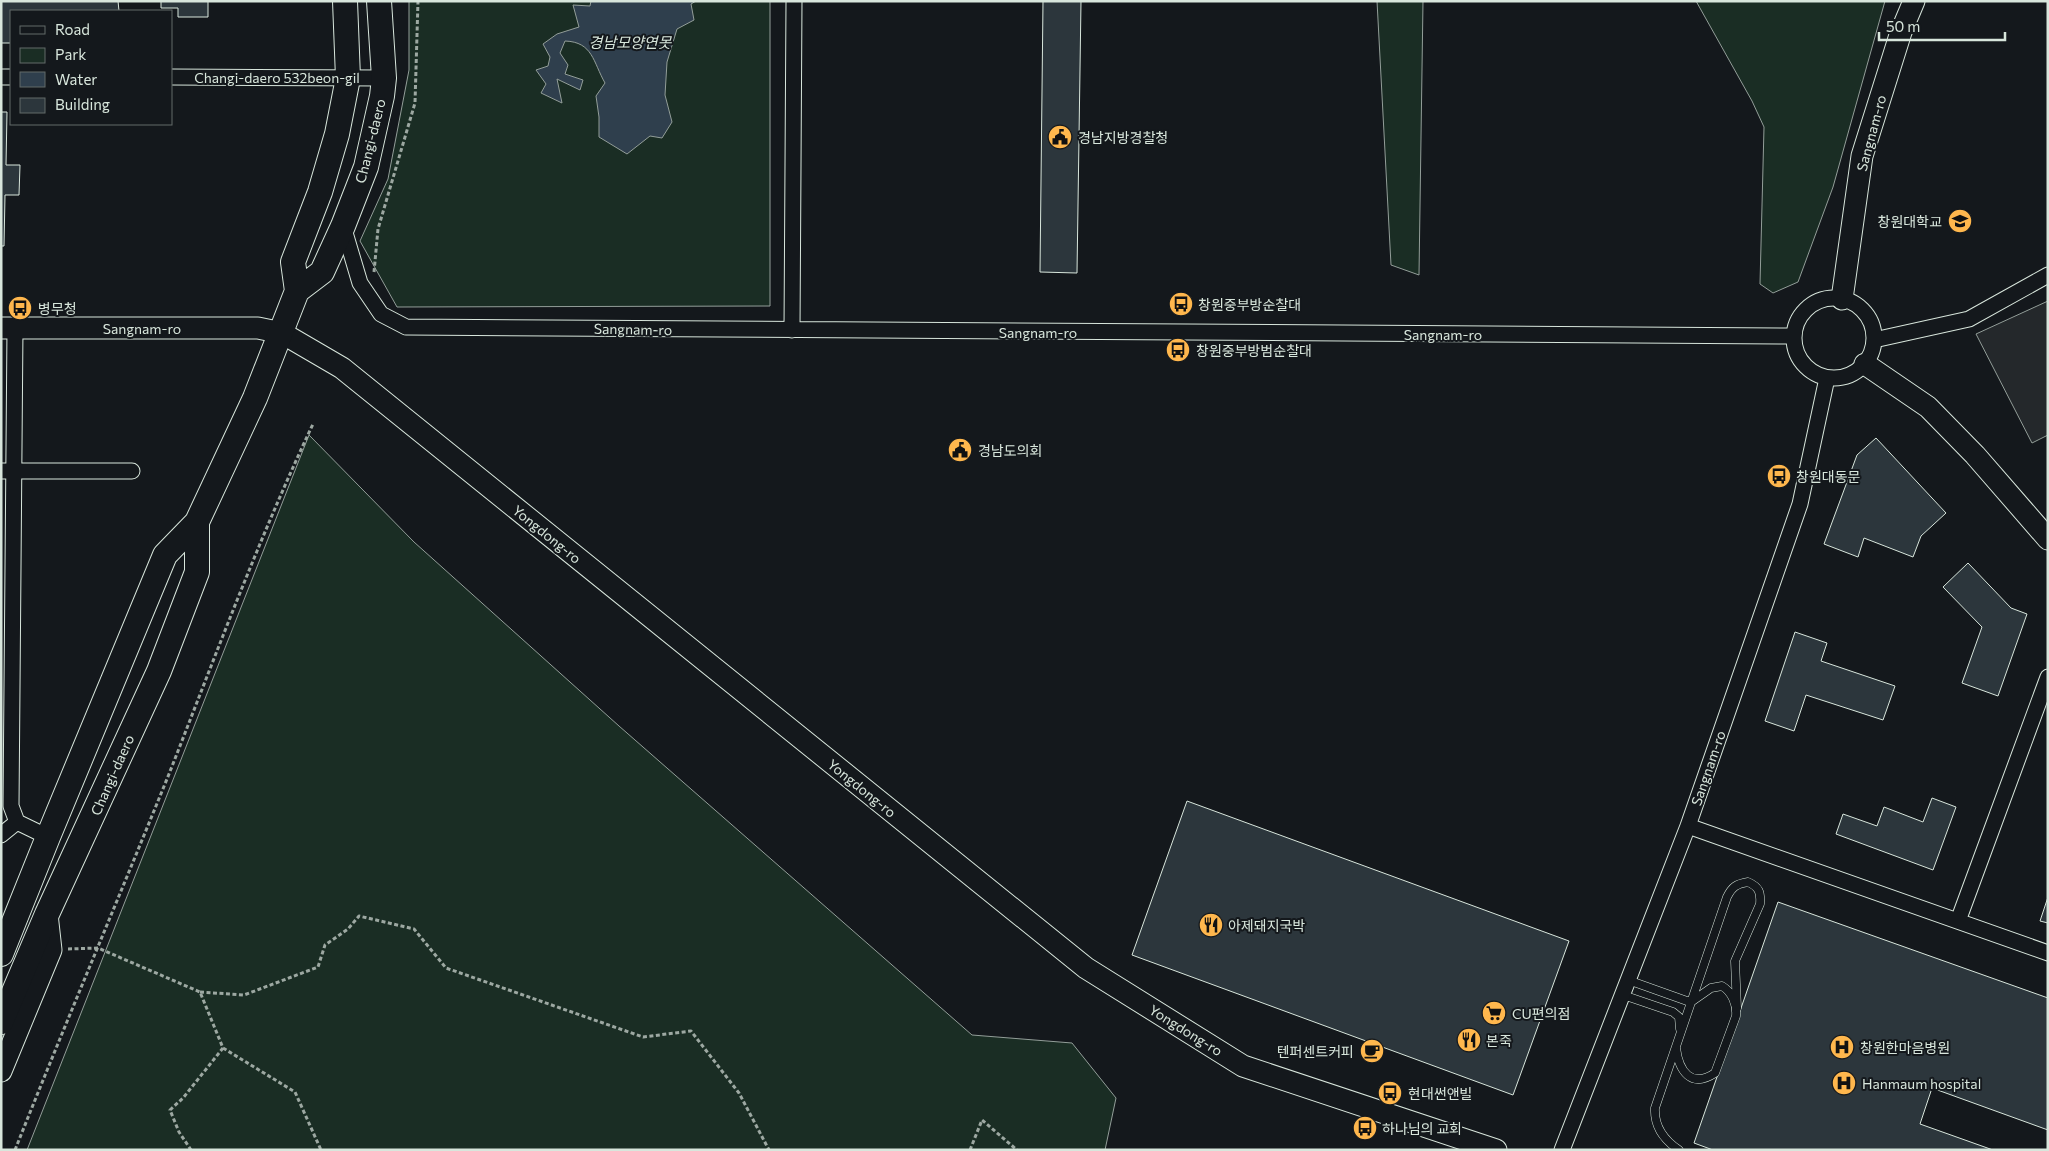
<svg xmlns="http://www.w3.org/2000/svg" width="2049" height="1151" viewBox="0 0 2049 1151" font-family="Commissioner,'Noto Sans KR',sans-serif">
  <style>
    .green { fill: #1a2d24; stroke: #939e99 }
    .parking { fill: #24282b; stroke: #939e99 }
    .water { fill: #2f3f4d; stroke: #939e99 }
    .building { fill: #2c363c; stroke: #d8e6dc }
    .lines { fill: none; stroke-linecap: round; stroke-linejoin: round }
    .lane-casing { stroke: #d8e6dc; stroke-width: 9 }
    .street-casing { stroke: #d8e6dc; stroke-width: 17 }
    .secondary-casing { stroke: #d8e6dc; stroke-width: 23 }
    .primary-casing { stroke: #d8e6dc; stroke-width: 26 }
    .path { stroke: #9da8a2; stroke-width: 3; stroke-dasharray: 4 2.5; stroke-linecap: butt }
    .lane { stroke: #14181c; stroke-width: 8 }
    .street { stroke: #14181c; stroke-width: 15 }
    .secondary { stroke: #14181c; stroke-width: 21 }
    .primary { stroke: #14181c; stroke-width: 24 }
    .labels { text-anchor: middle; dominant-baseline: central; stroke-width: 4; stroke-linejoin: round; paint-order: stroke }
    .street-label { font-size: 14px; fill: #d8e6dc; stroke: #14181c }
    .poi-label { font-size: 14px; fill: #d8e6dc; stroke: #14181c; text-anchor: start }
    .water-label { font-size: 15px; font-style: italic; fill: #d8e6dc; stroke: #14181c }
  </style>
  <rect width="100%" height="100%" fill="#14181c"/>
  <!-- green -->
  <path class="green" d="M409 1H770V306L397 307 360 241 388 179 409 70Z
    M1377 1H1423L1419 275 1391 265Z
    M1696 1H1885L1833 187 1798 282 1773 293 1760 284 1764 127 1752 101Z
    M309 435 414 542 619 726 972 1035 1072 1043 1116 1098 1105 1150H27Z"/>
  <!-- parking -->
  <path class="parking" d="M2048 301V435L2032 443 1976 334Z"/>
  <!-- water -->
  <path class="water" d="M591 1H696L691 4 694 20 677 29 667 62 665 95 672 122 662 138 650 136 627 154 599 137V117L596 96 605 83C593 62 593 42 565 41L560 53 568 65 565 74 583 80 580 90 557 79 562 103 541 93 546 84 536 70 548 66 550 57 543 44 557 34 579 27 573 5 590 6Z"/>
  <!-- building -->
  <path class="building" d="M1 1H118L119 11H11V43H1Z
    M161 1H208V17H178V8H161Z
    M1043 1H1081L1077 273 1040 272Z
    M1 112H7L6 165H20L19 195H5L4 246H1Z
    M1876 438 1946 513 1921 536 1913 557 1864 538 1858 557 1824 544 1857 455Z
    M1968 563 2011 608 2027 614 1998 696 1962 683 1982 627 1943 587Z
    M1795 632 1827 643 1821 661 1895 686 1883 720 1806 695 1794 731 1765 721Z
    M1932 798 1956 807 1933 870 1836 834 1843 814 1877 826 1884 807 1923 822Z
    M1187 801 1569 941 1513 1095 1132 955Z
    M2048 897V923L2040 921Z
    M1778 902 2048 998V1130L1932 1088 1920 1124 1993 1150H1713L1694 1143Z"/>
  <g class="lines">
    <!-- lane casing -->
    <g class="lane-casing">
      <path id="lane" d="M1628 980 1687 1001 1691 1002 1711 988 1722 986C1732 992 1737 1004 1736 1016L1715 1073C1691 1089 1679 1071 1676 1048
        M1623 995 1673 1012 1679 1017 1680 1029
        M1679 1150C1664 1140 1654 1127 1655 1108L1727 897C1732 887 1736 884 1748 882 1759 887 1761 892 1760 904L1735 961 1737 1008"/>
    </g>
    <!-- street casing -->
    <g class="street-casing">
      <path id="street" d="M1 77H11
        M171 77 384 78
        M343 226 360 283 381 314 406 327 1794 336
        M1794 338a40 40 0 1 1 80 0a40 40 0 1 1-80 0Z
        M15 328 11 806 17 822 48 837
        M792 330 794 1
        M1874 340 1969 319 2048 275
        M1 471H132
        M1688 826 2048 953
        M1 835 17 822
        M1958 921 2048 677
        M1562 1150 1688 826 1800 504 1827 378"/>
    </g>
    <!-- secondary casing -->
    <g class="secondary-casing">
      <path id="secondary" d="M1842 299 1862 156 1901 32 1914 1
        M1 328H258L282 333 342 368 1086 968 1243 1066 1496 1150
        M1865 364 1928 407 1975 455 2048 539
        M1 1071 51 950 47 914"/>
    </g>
    <!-- primary casing -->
    <g class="primary-casing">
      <path id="primary" d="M297 291 322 272 343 226 366 167 382 96 384 78 379 1
        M1 954 48 837 165 555 197 522 255 398 297 291 293 262 320 192 337 134 348 78 345 1
        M1 1022 47 914 159 671 197 572V522"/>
    </g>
    <!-- path -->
    <path class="path" d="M374 272 378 229 415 103 418 1
      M68 949 98 948 200 992 223 1048 183 1098 170 1110 179 1132 191 1150
      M200 992 244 995 318 967 325 945 348 929 359 916 414 929 446 968 643 1037 691 1031 739 1093 769 1150
      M223 1048 295 1092 321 1150
      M15 1150C65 1024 118 900 169 774 215 657 259 538 313 424
      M970 1150 982 1120 1017 1150"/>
    <!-- lane -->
    <use href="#lane" class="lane"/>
    <!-- street -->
    <use href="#street" class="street"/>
    <!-- secondary -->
    <use href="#secondary" class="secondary"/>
    <!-- primary -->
    <use href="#primary" class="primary"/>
  </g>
  <!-- icons -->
  <defs>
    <g id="civic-disc" transform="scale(1.25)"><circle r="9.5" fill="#ffb74d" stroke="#14181c"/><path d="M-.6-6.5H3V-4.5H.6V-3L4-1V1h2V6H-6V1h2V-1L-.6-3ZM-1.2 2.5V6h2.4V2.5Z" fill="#111"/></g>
    <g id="university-disc" transform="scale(1.25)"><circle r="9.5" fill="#ffb74d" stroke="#14181c"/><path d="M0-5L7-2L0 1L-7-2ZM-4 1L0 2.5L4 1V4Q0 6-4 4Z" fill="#111"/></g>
    <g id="bus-disc" transform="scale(1.25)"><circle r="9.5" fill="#ffb74d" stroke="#14181c"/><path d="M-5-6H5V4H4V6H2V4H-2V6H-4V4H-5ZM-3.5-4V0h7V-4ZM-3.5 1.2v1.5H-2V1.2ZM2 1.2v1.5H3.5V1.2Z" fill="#111"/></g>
    <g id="restaurant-disc" transform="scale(1.25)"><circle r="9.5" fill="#ffb74d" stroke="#14181c"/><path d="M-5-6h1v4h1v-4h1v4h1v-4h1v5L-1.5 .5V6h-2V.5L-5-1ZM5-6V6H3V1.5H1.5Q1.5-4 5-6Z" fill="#111"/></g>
    <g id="supermarket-disc" transform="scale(1.25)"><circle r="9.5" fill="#ffb74d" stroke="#14181c"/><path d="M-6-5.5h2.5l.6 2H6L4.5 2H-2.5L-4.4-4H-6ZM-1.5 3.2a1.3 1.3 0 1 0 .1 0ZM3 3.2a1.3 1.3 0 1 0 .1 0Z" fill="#111"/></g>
    <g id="hospital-disc" transform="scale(1.25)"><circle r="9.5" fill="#ffb74d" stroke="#14181c"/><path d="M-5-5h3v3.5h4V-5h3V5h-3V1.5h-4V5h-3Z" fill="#111"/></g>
    <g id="cafe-disc" transform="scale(1.25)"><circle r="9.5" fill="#ffb74d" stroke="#14181c"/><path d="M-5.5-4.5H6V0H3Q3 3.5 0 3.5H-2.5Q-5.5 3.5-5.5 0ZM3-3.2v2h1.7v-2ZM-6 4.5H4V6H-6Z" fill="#111"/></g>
  </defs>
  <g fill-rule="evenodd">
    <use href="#civic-disc" x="1060" y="137"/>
    <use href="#university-disc" x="1960" y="221"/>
    <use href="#bus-disc" x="1181" y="304"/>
    <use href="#bus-disc" x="20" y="308"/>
    <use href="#bus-disc" x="1178" y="350"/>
    <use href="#civic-disc" x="960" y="450"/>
    <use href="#bus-disc" x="1779" y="476"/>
    <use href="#restaurant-disc" x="1211" y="925"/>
    <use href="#supermarket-disc" x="1494" y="1013"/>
    <use href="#restaurant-disc" x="1469" y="1040"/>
    <use href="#hospital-disc" x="1842" y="1047"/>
    <use href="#cafe-disc" x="1372" y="1051"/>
    <use href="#hospital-disc" x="1844" y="1083"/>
    <use href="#bus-disc" x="1390" y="1093"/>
    <use href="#bus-disc" x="1365" y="1128"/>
  </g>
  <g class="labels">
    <!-- street labels -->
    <g class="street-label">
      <text x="277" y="77">Changi-daero 532beon-gil</text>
      <text transform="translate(1871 133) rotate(-75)">Sangnam-ro</text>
      <text transform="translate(370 141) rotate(-76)">Changi-daero</text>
      <text x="142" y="328">Sangnam-ro</text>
      <text transform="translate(633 329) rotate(1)">Sangnam-ro</text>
      <text x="1038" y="332">Sangnam-ro</text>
      <text x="1443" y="334">Sangnam-ro</text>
      <text transform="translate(547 534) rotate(39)">Yongdong-ro</text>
      <text transform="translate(1708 768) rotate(-71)">Sangnam-ro</text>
      <text transform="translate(112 775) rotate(-66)">Changi-daero</text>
      <text transform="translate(862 788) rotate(39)">Yongdong-ro</text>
      <text transform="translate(1186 1030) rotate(32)">Yongdong-ro</text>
    </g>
    <!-- poi labels -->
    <g class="poi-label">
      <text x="1078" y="137">경남지방경찰청</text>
      <text x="1942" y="221" text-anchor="end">창원대학교</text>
      <text x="1198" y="304">창원중부방순찰대</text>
      <text x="38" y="308">병무청</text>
      <text x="1196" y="350">창원중부방범순찰대</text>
      <text x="978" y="450">경남도의회</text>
      <text x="1796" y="476">창원대동문</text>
      <text x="1228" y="925">아제돼지국박</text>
      <text x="1512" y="1013">CU편의점</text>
      <text x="1486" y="1040">본죽</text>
      <text x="1860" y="1047">창원한마음병원</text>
      <text x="1354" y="1051" text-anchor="end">텐퍼센트커피</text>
      <text x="1862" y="1083">Hanmaum hospital</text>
      <text x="1408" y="1093">현대썬앤빌</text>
      <text x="1382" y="1128">하나님의 교회</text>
    </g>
    <!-- water labels -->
    <g class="water-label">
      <text x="630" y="42">경남모양연못</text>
    </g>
  </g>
  <!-- border -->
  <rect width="2049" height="1151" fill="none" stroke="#d8e6dc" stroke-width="5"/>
  <!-- legend -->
  <rect x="10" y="10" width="162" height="115" fill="#14181c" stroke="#626a69"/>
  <rect x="20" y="26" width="25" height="8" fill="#14181c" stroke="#626a69"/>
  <text x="55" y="35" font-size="15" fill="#d8e6dc">Road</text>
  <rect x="20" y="48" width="25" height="15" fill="#1a2d24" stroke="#626a69"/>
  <text x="55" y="60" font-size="15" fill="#d8e6dc">Park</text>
  <rect x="20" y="72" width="25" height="15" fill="#2f3f4d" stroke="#626a69"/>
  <text x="55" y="85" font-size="15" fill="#d8e6dc">Water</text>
  <rect x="20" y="98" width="25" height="15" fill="#2c363c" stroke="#626a69"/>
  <text x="55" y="110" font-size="15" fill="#d8e6dc">Building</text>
  <!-- scale -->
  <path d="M1879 32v8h126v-8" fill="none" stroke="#d8e6dc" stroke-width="2.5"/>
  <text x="1886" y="32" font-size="15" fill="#d8e6dc" stroke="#14181c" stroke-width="4" paint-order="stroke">50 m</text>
</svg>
